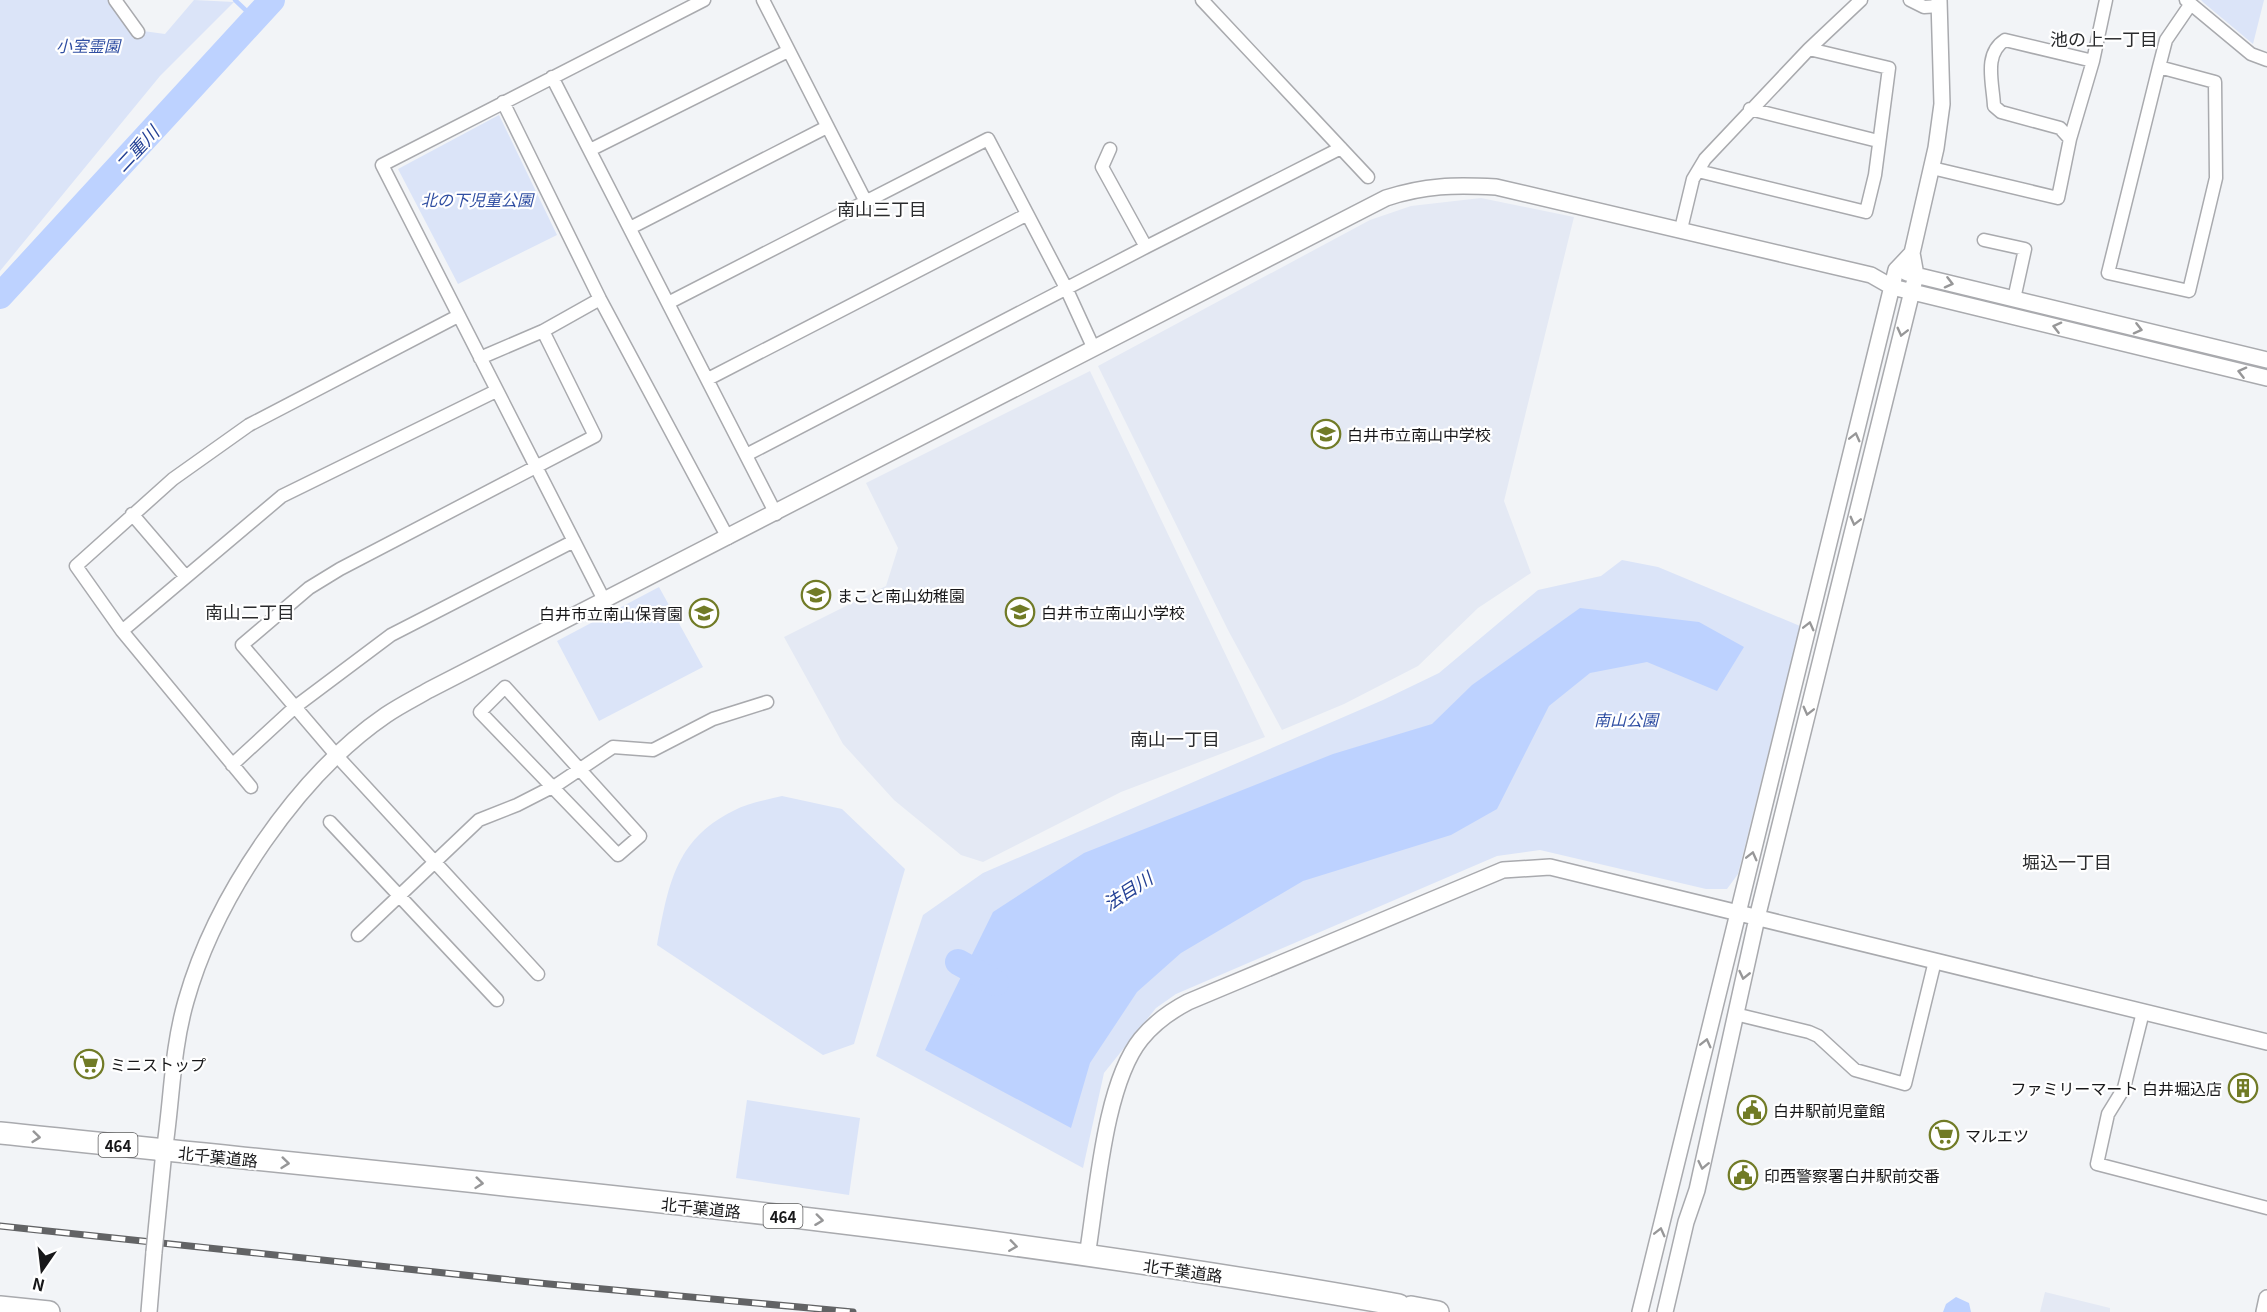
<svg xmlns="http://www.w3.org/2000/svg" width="2267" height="1312" viewBox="0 0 2267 1312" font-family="Georgia,'Noto Sans JP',serif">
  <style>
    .built { fill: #e4e9f4 }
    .green { fill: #dbe4f8 }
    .water { fill: #bdd2ff }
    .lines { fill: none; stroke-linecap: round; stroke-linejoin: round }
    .stream { stroke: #bdd2ff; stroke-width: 4.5 }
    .river { stroke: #bdd2ff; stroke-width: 26 }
    .minor-casing { stroke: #a9aaae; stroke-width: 15 }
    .tertiary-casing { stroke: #a9aaae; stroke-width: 18 }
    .trunk-casing { stroke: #a9aaae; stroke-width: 24 }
    .minor { stroke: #fff; stroke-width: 12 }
    .tertiary { stroke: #fff; stroke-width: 15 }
    .trunk { stroke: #fff; stroke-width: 21 }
    .rail-casing { stroke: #626365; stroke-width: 7 }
    .rail { stroke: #fff; stroke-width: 4.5; stroke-dasharray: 14; stroke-linecap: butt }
    .tertiary-bridge-casing { stroke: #a9aaae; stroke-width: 18; stroke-linecap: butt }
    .tertiary-bridge { stroke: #fff; stroke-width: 15 }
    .oneway { stroke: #979798 }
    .labels { text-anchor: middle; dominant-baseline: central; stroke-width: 4.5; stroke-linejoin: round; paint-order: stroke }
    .shield { fill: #fff; stroke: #5d5d5e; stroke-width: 1.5 }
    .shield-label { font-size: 15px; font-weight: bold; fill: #171719 }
    .park-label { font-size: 16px; font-style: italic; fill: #2f4ea2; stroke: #fff }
    .poi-label { font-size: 16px; fill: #171719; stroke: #fff; text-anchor: start }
    .street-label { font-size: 16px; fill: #171719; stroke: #fff }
    .neighbourhood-label { font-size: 18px; fill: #2a2b2d; stroke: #fff }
    .water-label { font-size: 18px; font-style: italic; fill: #244195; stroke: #fff }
  </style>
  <rect width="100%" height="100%" fill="#f2f4f7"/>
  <!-- built -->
  <path class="built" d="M1481 198 1574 217 1504 501 1531 573 1478 608 1418 666 1344 704 1282 730 1228 630 1098 366 1370 220 1411 206Z
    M1090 371 1265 737 1121 792 983 862 961 855 894 800 843 744 784 637 886 586 898 548 866 483Z
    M2045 1292 2110 1308V1312H2040Z"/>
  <!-- green -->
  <path class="green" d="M0 0H110L143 31 165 34 194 0 234 2 160 76 0 271Z
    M2201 0H2264L2253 44 2204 3Z
    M499 115 557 235 458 284 398 169Z
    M1622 560 1658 567 1800 626 1738 874 1727 889H1706L1540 850 1497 856 1176 994 1156 1008 1104 1073 1083 1168 876 1056 923 915 983 873 1383 700 1439 673 1538 590 1601 576Z
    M659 587 703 667 599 721 557 641Z
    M782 796 842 809 905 869 854 1044 823 1055 657 945C668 888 674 840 733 811 747 803 766 800 782 796Z
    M747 1100 860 1118 849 1195 736 1178Z"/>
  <!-- water -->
  <path class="water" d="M1580 608 1699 622 1744 647 1717 691 1647 662 1590 673 1549 706 1497 809 1451 835 1303 881 1181 953 1137 992 1090 1063 1071 1128 925 1050 993 912 1084 853 1333 754 1432 724 1472 685Z
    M1956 1297 1969 1303 1971 1312H1943L1946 1304Z"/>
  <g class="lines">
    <!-- stream -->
    <path class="stream" d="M235 0 255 19"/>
    <!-- river -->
    <path class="river" d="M0 296 272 0
      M958 962 996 983"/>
    <!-- minor casing -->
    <g class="minor-casing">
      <path id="minor" d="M115 0 138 32
        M763 0 866 202
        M1202 0 1368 177
        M1910 0 1924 7 1940 6
        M2186 0 2251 54 2267 60
        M2159 67 2215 82 2216 178 2189 291 2108 273 2159 67 2166 40 2190 5
        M552 77 776 514
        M503 102 600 299 728 538
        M1750 109 1878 141
        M2070 139 2093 61 2106 0
        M590 150 788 51
        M1932 168 2058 198 2070 139 2060 128 2001 112 1994 106C1993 83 1983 54 2005 40L2093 61
        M1698 171 1866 212 1875 175 1889 68 1809 49
        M630 228 827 127
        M1681 229 1693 179 1705 159 1809 49 1861 0
        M1984 240 2025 249 2014 299
        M1146 247 1341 148
        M668 303 988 139 1066 288 1094 349
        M480 358 543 331 600 299
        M708 379 1026 215
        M746 455 1146 247 1102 167 1110 149
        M132 514 186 577
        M604 600 382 165 704 0
        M122 631 282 496 496 391
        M505 687 640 836 618 855 480 712Z
        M232 765 295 707 391 635 574 541
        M251 787 122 631 76 566 173 479 249 425 458 316
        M330 822 497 1000
        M358 935 479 820 517 805 558 784 613 747 653 750 713 719 767 702
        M538 974 337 756 242 645 309 588 340 569 595 436 543 331
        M2143 1012 2124 1088 2108 1114 2097 1164 2267 1208
        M1735 1014 1809 1032 1818 1036 1855 1070 1905 1084 1935 961"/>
    </g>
    <!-- tertiary casing -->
    <g class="tertiary-casing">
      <path id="tertiary" d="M1907 273 2267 360
        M163 1159C172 1106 171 1053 186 1001 215 898 297 776 386 715 399 706 415 698 429 690L1386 198C1426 185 1454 185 1496 187L1871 275 1892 287 2267 378
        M1087 1256C1097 1196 1104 1085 1141 1039 1154 1023 1169 1012 1188 1002L1503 870 1550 867 2267 1042
        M149 1312 154 1252
        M1640 1312 1896 270 1912 253 1936 148 1942 104 1939 0
        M1665 1312 1686 1222 1697 1190 1757 918 1916 275 1912 253
        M2264 1312 2267 1298"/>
    </g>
    <!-- trunk casing -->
    <g class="trunk-casing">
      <path id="trunk" d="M0 1133C467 1182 936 1222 1399 1305
        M0 1307 49 1312
        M1411 1307 1438 1312"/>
    </g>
    <!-- minor -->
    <use href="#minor" class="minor"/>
    <!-- tertiary -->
    <use href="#tertiary" class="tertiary"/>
    <!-- trunk -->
    <use href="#trunk" class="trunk"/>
    <!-- rail casing -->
    <g class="rail-casing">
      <path id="rail" d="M0 1226 549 1284 853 1312"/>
    </g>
    <!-- rail -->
    <use href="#rail" class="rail"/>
    <!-- tertiary-bridge casing -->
    <g class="tertiary-bridge-casing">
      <path id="tertiary-bridge" d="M154 1252 163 1161"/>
    </g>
    <!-- tertiary-bridge -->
    <use href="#tertiary-bridge" class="tertiary-bridge"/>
  </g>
  <!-- one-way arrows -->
  <defs><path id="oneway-chevron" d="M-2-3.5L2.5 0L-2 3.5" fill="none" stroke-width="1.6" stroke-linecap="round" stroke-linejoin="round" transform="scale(1.5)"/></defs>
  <g class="oneway">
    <use href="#oneway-chevron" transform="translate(1949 283) rotate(14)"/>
    <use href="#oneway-chevron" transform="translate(2057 327) rotate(-166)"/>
    <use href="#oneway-chevron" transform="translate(2138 329) rotate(14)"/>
    <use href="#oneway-chevron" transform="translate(1902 332) rotate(104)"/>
    <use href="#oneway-chevron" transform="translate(2242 372) rotate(-166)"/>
    <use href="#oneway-chevron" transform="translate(1855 437) rotate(-76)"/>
    <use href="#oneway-chevron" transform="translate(1855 521) rotate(104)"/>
    <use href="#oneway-chevron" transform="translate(1809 626) rotate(-76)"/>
    <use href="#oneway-chevron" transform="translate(1808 711) rotate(104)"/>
    <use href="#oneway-chevron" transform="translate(1752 856) rotate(-76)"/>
    <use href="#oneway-chevron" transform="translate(1744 975) rotate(103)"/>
    <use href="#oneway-chevron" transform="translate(1706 1043) rotate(-76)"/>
    <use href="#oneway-chevron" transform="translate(36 1137) rotate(6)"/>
    <use href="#oneway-chevron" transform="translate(285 1163) rotate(6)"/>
    <use href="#oneway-chevron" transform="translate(1703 1165) rotate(102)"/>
    <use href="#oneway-chevron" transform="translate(479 1183) rotate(6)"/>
    <use href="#oneway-chevron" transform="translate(819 1220) rotate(7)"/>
    <use href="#oneway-chevron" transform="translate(1660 1232) rotate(-76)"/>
    <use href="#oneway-chevron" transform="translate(1013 1246) rotate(8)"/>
  </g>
  <!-- icons -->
  <defs>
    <g id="school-ring" transform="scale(1.5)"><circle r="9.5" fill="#fff" stroke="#717b26" stroke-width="1.5"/><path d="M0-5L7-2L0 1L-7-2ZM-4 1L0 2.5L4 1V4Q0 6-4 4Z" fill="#717b26"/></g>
    <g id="supermarket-ring" transform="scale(1.5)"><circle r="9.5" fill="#fff" stroke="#717b26" stroke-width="1.5"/><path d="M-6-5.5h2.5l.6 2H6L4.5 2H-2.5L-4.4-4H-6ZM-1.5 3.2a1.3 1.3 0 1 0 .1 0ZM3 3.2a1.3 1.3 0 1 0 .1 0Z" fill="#717b26"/></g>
    <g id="building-ring" transform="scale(1.5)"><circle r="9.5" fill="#fff" stroke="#717b26" stroke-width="1.5"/><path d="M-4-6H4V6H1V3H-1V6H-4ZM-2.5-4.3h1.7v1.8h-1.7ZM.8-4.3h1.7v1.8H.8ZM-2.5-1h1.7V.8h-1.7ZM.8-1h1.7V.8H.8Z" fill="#717b26"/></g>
    <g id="civic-ring" transform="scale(1.5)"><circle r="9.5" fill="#fff" stroke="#717b26" stroke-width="1.5"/><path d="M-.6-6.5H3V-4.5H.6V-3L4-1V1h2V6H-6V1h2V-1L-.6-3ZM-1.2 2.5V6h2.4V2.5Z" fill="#717b26"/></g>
  </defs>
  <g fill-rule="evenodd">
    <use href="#school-ring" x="1326" y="434"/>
    <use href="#school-ring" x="816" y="595"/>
    <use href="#school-ring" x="1020" y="612"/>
    <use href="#school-ring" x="704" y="613"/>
    <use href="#supermarket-ring" x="89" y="1064"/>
    <use href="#building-ring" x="2243" y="1088"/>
    <use href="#civic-ring" x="1752" y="1110"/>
    <use href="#supermarket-ring" x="1944" y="1135"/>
    <use href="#civic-ring" x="1743" y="1175"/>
  </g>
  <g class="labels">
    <!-- shield labels -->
    <g class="shield">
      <rect x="98.5" y="1133" width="39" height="24" rx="4.5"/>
      <rect x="763.5" y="1204" width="39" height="24" rx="4.5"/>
    </g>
    <g class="shield-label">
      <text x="118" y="1145">464</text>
      <text x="783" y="1216">464</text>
    </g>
    <!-- park labels -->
    <g class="park-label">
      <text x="88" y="45">小室霊園</text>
      <text x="477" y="199">北の下児童公園</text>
      <text x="1626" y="719">南山公園</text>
    </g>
    <!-- poi labels -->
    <g class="poi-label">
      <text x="1347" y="434">白井市立南山中学校</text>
      <text x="837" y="595">まこと南山幼稚園</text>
      <text x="1041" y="612">白井市立南山小学校</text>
      <text x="683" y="613" text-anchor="end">白井市立南山保育園</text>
      <text x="110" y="1064">ミニストップ</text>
      <text x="2222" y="1088" text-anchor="end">ファミリーマート 白井堀込店</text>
      <text x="1773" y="1110">白井駅前児童館</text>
      <text x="1965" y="1135">マルエツ</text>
      <text x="1764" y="1175">印西警察署白井駅前交番</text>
    </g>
    <!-- street labels -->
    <g class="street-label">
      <text transform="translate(218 1156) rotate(6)">北千葉道路</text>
      <text transform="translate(701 1207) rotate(6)">北千葉道路</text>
      <text transform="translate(1183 1270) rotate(8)">北千葉道路</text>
    </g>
    <!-- neighbourhood labels -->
    <g class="neighbourhood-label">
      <text x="2104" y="38">池の上一丁目</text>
      <text x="882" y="208">南山三丁目</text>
      <text x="250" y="611">南山二丁目</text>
      <text x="1175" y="738">南山一丁目</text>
      <text x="2067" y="861">堀込一丁目</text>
    </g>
    <!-- water labels -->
    <g class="water-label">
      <text transform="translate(136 148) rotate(-47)">二重川</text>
      <text transform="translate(1127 890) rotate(-33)">法目川</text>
    </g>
  </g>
  <!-- north arrow -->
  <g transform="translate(42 1270) rotate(194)" stroke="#ffffff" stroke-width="4.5" paint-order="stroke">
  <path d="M0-4.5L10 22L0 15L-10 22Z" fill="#171719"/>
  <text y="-9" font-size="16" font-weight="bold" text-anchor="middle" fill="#171719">N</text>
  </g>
</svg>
